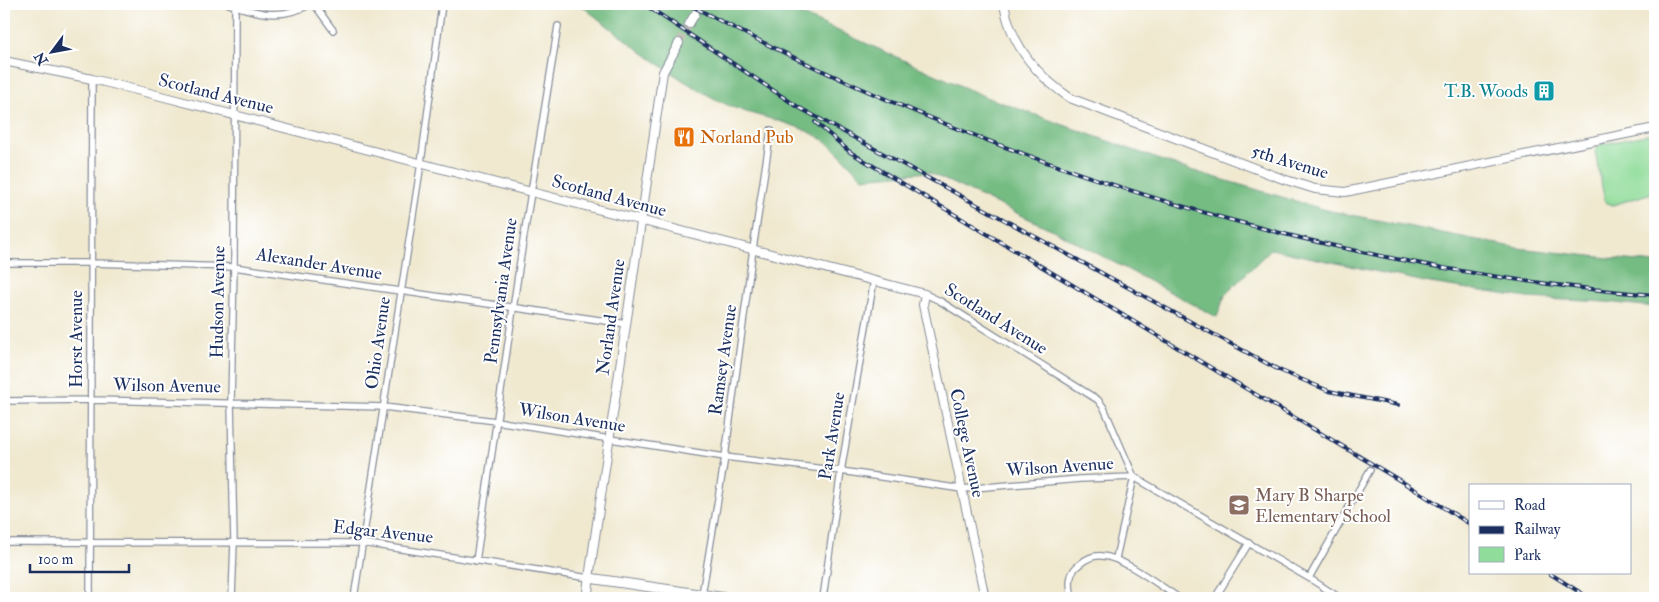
<svg xmlns="http://www.w3.org/2000/svg" width="1659" height="602" viewBox="0 0 1659 602" font-family="'IM FELL Double Pica',serif">
  <style>
    .green { fill: #90dc9a; stroke: #56867c }
    .forest { fill: #74bc82; stroke: #487670 }
    .lines { fill: none; stroke-linecap: round; stroke-linejoin: round }
    .secondary-tunnel { stroke: #c5c4b9; stroke-width: 8; stroke-dasharray: 8 4; stroke-linecap: butt }
    .street-casing { stroke: #868c97; stroke-width: 8 }
    .secondary-casing { stroke: #868c97; stroke-width: 10 }
    .primary-casing { stroke: #868c97; stroke-width: 11 }
    .street { stroke: #fff; stroke-width: 5.5 }
    .secondary { stroke: #fff; stroke-width: 8 }
    .primary { stroke: #fff; stroke-width: 9 }
    .rail-casing { stroke: #1b2f5e; stroke-width: 4 }
    .rail { stroke: #fff; stroke-width: 2; stroke-dasharray: 5.5; stroke-linecap: butt }
    .labels { text-anchor: middle; dominant-baseline: central; stroke-width: 4; stroke-linejoin: round; paint-order: stroke }
    .culture-label { font-size: 18px; fill: #0d838f; stroke: #fff; text-anchor: end }
    .street-label { font-size: 18px; fill: #1b2f5e; stroke: #fff }
    .food-label { font-size: 18px; fill: #c56008; stroke: #fff; text-anchor: start }
    .education-label { font-size: 18px; fill: #785e54; stroke: #fff; text-anchor: start }
  </style>
  <rect width="100%" height="100%" fill="#fff"/>
  <filter id="ink" filterUnits="userSpaceOnUse"><feTurbulence type="fractalNoise" baseFrequency=".02" numOctaves="2"/><feDisplacementMap in="SourceGraphic" scale="10" xChannelSelector="R" yChannelSelector="G"/><feConvolveMatrix kernelMatrix="1 2 1 2 8 2 1 2 1" color-interpolation-filters="sRGB"/></filter>
  <filter id="wash" filterUnits="userSpaceOnUse"><feTurbulence type="fractalNoise" baseFrequency=".0096" numOctaves="4" result="noise"/><feDisplacementMap in="SourceGraphic" scale="20" xChannelSelector="R" yChannelSelector="G"/><feGaussianBlur stdDeviation="1.12" result="paint"/><feColorMatrix in="noise" values="0 0 0 0 0 0 0 0 0 0 0 0 0 0 0 0 0 1.4 0 .05"/><feComposite in="paint" operator="in"/></filter>
  <g filter="url(#wash)">
    <rect width="100%" height="100%" fill="#f0e9d0"/>
    <!-- green -->
    <path class="green" d="M1655 133V192L1613 205 1605 202 1595 151 1599 145Z"/>
    <!-- forest -->
    <path class="forest" d="M579 4H778L986 97 1180 167 1326 210 1518 248 1655 263V307L1605 302 1527 298 1430 283 1271 249 1225 295 1217 317 1051 229 928 172 863 178C852 168 834 146 822 139 791 119 751 118 719 101 668 75 624 38 579 4Z"/>
  </g>
  <g filter="url(#ink)">
    <g class="lines">
      <!-- secondary-tunnel -->
      <path class="secondary-tunnel" d="M695 14 700 4
        M679 43 689 24"/>
      <!-- street casing -->
      <g class="street-casing">
        <path id="street" d="M229 4C259 14 281 20 311 4
          M314 4 333 30
          M4 263H91L234 267 627 324
          M925 294 940 301 1098 400 1104 408 1134 477
          M4 401 92 400 384 407 496 421 725 457 841 471 962 489 1080 479 1134 477
          M1134 477 1309 578 1340 598
          M4 542 362 543 589 578
          M1116 558 1134 477
          M476 561 522 248 558 26
          M1309 578 1370 470
          M702 595 725 457 753 249 771 130
          M90 598 92 79
          M232 598 234 542 231 402 234 267 235 6
          M354 598 421 163 442 4
          M823 598 841 471 874 280
          M1072 598C1069 585 1068 572 1080 564 1086 559 1094 555 1102 556 1123 557 1160 586 1179 598
          M1215 598 1249 543"/>
      </g>
      <!-- secondary casing -->
      <g class="secondary-casing">
        <path id="secondary" d="M1004 4C1011 45 1036 75 1070 98L1283 179 1315 189 1345 192 1655 128
          M689 24 695 14
          M4 61 92 79 153 94 925 294 923 305 985 598
          M589 578 663 72 679 43"/>
      </g>
      <!-- primary casing -->
      <g class="primary-casing">
        <path id="primary" d="M587 598 589 578 726 598"/>
      </g>
      <!-- street -->
      <use href="#street" class="street"/>
      <!-- secondary -->
      <use href="#secondary" class="secondary"/>
      <!-- primary -->
      <use href="#primary" class="primary"/>
      <!-- rail casing -->
      <g class="rail-casing">
        <path id="rail" d="M644 4 798 107 1279 370 1329 391 1398 405
          M688 4C983 161 1321 269 1655 295
          M815 122 850 152 1404 483 1470 524
          M1549 573 1589 598"/>
      </g>
      <!-- rail -->
      <use href="#rail" class="rail"/>
    </g>
  </g>
  <!-- icons -->
  <defs>
    <g id="building-square" transform="scale(1.125)"><rect x="-9" y="-9" width="18" height="18" rx="4" fill="#0f9aa8" stroke="#fff"/><path d="M-4-6H4V6H1V3H-1V6H-4ZM-2.5-4.3h1.7v1.8h-1.7ZM.8-4.3h1.7v1.8H.8ZM-2.5-1h1.7V.8h-1.7ZM.8-1h1.7V.8H.8Z" fill="#fff"/></g>
    <g id="restaurant-square" transform="scale(1.125)"><rect x="-9" y="-9" width="18" height="18" rx="4" fill="#e8710a" stroke="#fff"/><path d="M-5-6h1v4h1v-4h1v4h1v-4h1v5L-1.5 .5V6h-2V.5L-5-1ZM5-6V6H3V1.5H1.5Q1.5-4 5-6Z" fill="#fff"/></g>
    <g id="school-square" transform="scale(1.125)"><rect x="-9" y="-9" width="18" height="18" rx="4" fill="#8d6e63" stroke="#fff"/><path d="M0-5L7-2L0 1L-7-2ZM-4 1L0 2.5L4 1V4Q0 6-4 4Z" fill="#fff"/></g>
  </defs>
  <g fill-rule="evenodd">
    <use href="#building-square" x="1544" y="91"/>
    <use href="#restaurant-square" x="684" y="137"/>
    <use href="#school-square" x="1239" y="505"/>
  </g>
  <g class="labels">
    <!-- culture labels -->
    <g class="culture-label">
      <text x="1528" y="91">T.B. Woods</text>
    </g>
    <!-- street labels -->
    <g class="street-label">
      <text transform="translate(216 94) rotate(14)">Scotland Avenue</text>
      <text transform="translate(1290 162) rotate(17)">5th Avenue</text>
      <text transform="translate(609 196) rotate(15)">Scotland Avenue</text>
      <text transform="translate(319 264) rotate(9)">Alexander Avenue</text>
      <text transform="translate(501 291) rotate(-82)">Pennsylvania Avenue</text>
      <text transform="translate(218 302) rotate(-89)">Hudson Avenue</text>
      <text transform="translate(611 317) rotate(-82)">Norland Avenue</text>
      <text transform="translate(996 319) rotate(32)">Scotland Avenue</text>
      <text transform="translate(76 339) rotate(-90)">Horst Avenue</text>
      <text transform="translate(378 343) rotate(-82)">Ohio Avenue</text>
      <text transform="translate(723 360) rotate(-82)">Ramsey Avenue</text>
      <text transform="translate(167 386) rotate(1)">Wilson Avenue</text>
      <text transform="translate(572 418) rotate(9)">Wilson Avenue</text>
      <text transform="translate(832 436) rotate(-81)">Park Avenue</text>
      <text transform="translate(967 443) rotate(78)">College Avenue</text>
      <text transform="translate(1060 467) rotate(-4)">Wilson Avenue</text>
      <text transform="translate(383 532) rotate(6)">Edgar Avenue</text>
    </g>
    <!-- food labels -->
    <g class="food-label">
      <text x="700" y="137">Norland Pub</text>
    </g>
    <!-- education labels -->
    <g class="education-label">
      <text x="1255" y="495">Mary B Sharpe<tspan x="1255" dy="21">Elementary School</tspan></text>
    </g>
  </g>
  <!-- margin -->
  <rect width="1659" height="602" fill="none" stroke="#fff" stroke-width="20"/>
  <!-- legend -->
  <rect x="1469" y="484" width="162" height="90" fill="#ffffff" stroke="#a4acbf"/>
  <rect x="1479" y="501" width="25" height="8" fill="#ffffff" stroke="#a4acbf"/>
  <text x="1514" y="510" font-size="15" fill="#1b2f5e">Road</text>
  <rect x="1479" y="526" width="25" height="8" fill="#1b2f5e" stroke="#a4acbf"/>
  <text x="1514" y="534" font-size="15" fill="#1b2f5e">Railway</text>
  <rect x="1479" y="547" width="25" height="15" fill="#90dc9a" stroke="#a4acbf"/>
  <text x="1514" y="560" font-size="15" fill="#1b2f5e">Park</text>
  <!-- north arrow -->
  <g transform="translate(52 52) rotate(238)" stroke="#ffffff" stroke-width="4" paint-order="stroke">
  <path d="M0-4L9 19L0 12L-9 19Z" fill="#1b2f5e"/>
  <text y="-8" font-size="14" font-weight="bold" text-anchor="middle" fill="#1b2f5e">N</text>
  </g>
  <!-- scale -->
  <path d="M30 564v8h99v-8" fill="none" stroke="#1b2f5e" stroke-width="2.5"/>
  <text x="38" y="564" font-size="15" fill="#1b2f5e" stroke="#ffffff" stroke-width="4" paint-order="stroke">100 m</text>
</svg>
